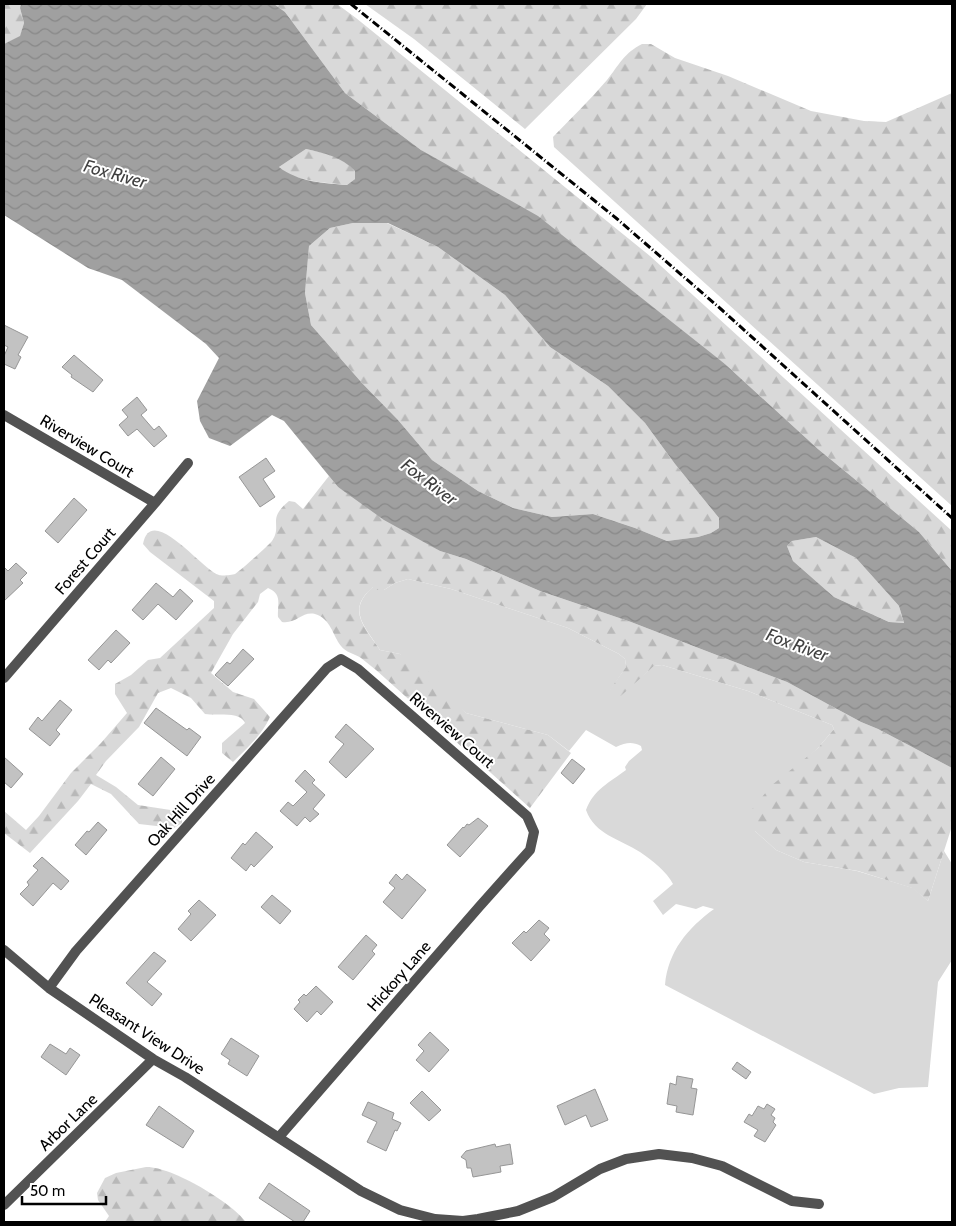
<svg xmlns="http://www.w3.org/2000/svg" width="956" height="1226" viewBox="0 0 956 1226" font-family="Cabin,sans-serif">
  <style>
    .green { fill: #d9d9d9 }
    .forest { fill: url(#forest-firs) }
    .water { fill: url(#water-waves); fill-rule: evenodd }
    .building { fill: #c2c2c2; stroke: #969696 }
    .lines { fill: none; stroke-linecap: round; stroke-linejoin: round }
    .minor { stroke: #525252; stroke-width: 10 }
    .rail { stroke: #000; stroke-width: 3; stroke-dasharray: 8 2.5 1 2.5; stroke-linecap: butt }
    .labels { text-anchor: middle; dominant-baseline: central; stroke-width: 4; stroke-linejoin: round; paint-order: stroke }
    .street-label { font-size: 16px; fill: #000; stroke: #fff }
    .water-label { font-size: 18px; font-style: italic; fill: #414141; stroke: #fff }
  </style>
  <defs>
    <pattern id="forest-firs" width="22" height="20" patternUnits="userSpaceOnUse" patternTransform="scale(1.25)"><rect width="22" height="20" fill="#d9d9d9"/><path d="M5 1l3.5 6h-7zM16 11l3.5 6h-7z" fill="#b8b8b8"/></pattern>
    <pattern id="water-waves" width="16" height="10" patternUnits="userSpaceOnUse" patternTransform="scale(1.25)"><rect width="16" height="10" fill="#a0a0a0"/><path d="M0 5q4-4 8 0t8 0" fill="none" stroke="#888"/></pattern>
  </defs>
  <rect width="100%" height="100%" fill="#fff"/>
  <!-- green -->
  <path class="green" d="M408 579 451 589 568 628 619 654 625 659 626 667 607 695 641 677 654 666 662 665 748 691 832 725 834 729 818 748 804 761 755 831 776 850 804 862 857 871 913 888 928 901 944 851 952 864V960L938 982 928 1087 899 1088 874 1094 665 985C668 951 688 928 714 909L703 906 696 909 676 904 663 915 653 901 673 884C667 872 652 860 640 852 620 839 595 835 586 810 594 789 609 783 626 770L625 767 629 761 642 750 641 746C631 741 626 743 616 747L586 730 569 751 548 735 466 713 400 654 380 650C364 625 346 610 374 586L384 590 395 583Z"/>
  <!-- forest -->
  <path class="forest" d="M4 4H21L20 8 24 23 20 37 4 44Z
    M274 4H337L356 18 650 256 952 531V571L919 532 818 449 725 364 421 150 345 93 285 12Z
    M365 4H647L636 19 525 129 414 39Z
    M642 44H651L675 58 728 76 811 111 864 121 886 122 952 93V506L554 147 553 137C571 118 590 100 607 80 619 65 624 53 642 44Z
    M306 149C324 153 342 156 355 171V179L347 185 318 182 290 176 279 167Z
    M353 223H387L438 247 505 295 550 347 608 386 645 423 675 464 719 518V528L711 533 698 537 667 541 635 528 593 514 552 517 513 508 478 491 432 460 398 420 362 383 311 325 305 293 309 246 330 228Z
    M329 476 338 487 440 551 466 559 540 591 631 622 787 682 861 722 878 729 952 768V826L928 901 912 888 858 871 804 862 776 850 755 831 748 814 772 785 818 748 834 729 832 725 748 691 662 665 654 666 614 702 606 695 626 667 625 659 619 654 568 628 451 589 408 579 395 583 384 590H377L373 587C346 610 364 626 380 650L400 654 415 661 435 677 466 713 548 735 571 753 530 808 376 670C371 666 366 662 361 658 355 654 345 652 341 646 332 634 331 619 315 614 302 611 297 624 282 622L278 617C277 605 283 594 268 588L260 594 258 602 233 634 211 673 233 692 254 699 270 717C262 735 247 748 233 762L222 753V743L245 723C240 711 218 716 205 714L191 698 171 688 158 693 139 727 106 761 96 775 116 787 138 805 177 811 182 818V823L174 828 139 824 111 794 91 784 78 801 30 853 4 833V811L26 830 39 816 71 773 101 743 127 713 115 694V684L131 675 148 660 160 658 214 608V601L150 552 143 544C151 502 203 571 219 575 222 576 232 575 235 574 239 572 269 545 272 541 283 524 266 520 289 501L295 502 303 509Z
    M816 537 856 558 899 606 904 623 889 622 834 597 793 561 787 546 792 541Z
    M146 1167C171 1166 231 1202 246 1222H105L109 1216 98 1200 97 1193 105 1178 116 1173Z"/>
  <!-- water -->
  <path class="water" d="M21 4H274L285 12 345 93 421 150 538 216 725 364 818 449 919 532 952 571V768L878 729 861 722 787 682 631 622 540 591 466 559 440 551 384 520 338 487 284 421 272 415 230 446 209 438 200 421 197 401 219 358 206 344 122 280 88 268 4 215V44L20 36 24 23 20 8ZM306 149C324 153 342 157 355 171V179L347 185C323 183 298 182 279 167ZM353 223H388L438 247 505 295 550 347 608 386 645 423 675 464 719 518V528L711 533 698 537 667 541 635 528 593 514 552 517 513 508 478 491 432 460 398 420 362 383 311 325 305 293 309 246 330 228ZM816 537 856 558 899 606 904 623 889 622 834 597 793 561 787 546 792 541Z"/>
  <!-- building -->
  <path class="building" d="M4 325 28 337 18 355 21 357 15 369 4 364V356L8 347 4 345Z
    M74 355 103 380 93 392 71 377 72 375 62 367Z
    M137 397 147 410 141 415 154 430 159 426 167 436 154 447 137 429 128 436 119 425 128 417 122 410Z
    M266 458 275 471 263 479 275 497 260 507 239 477Z
    M74 498 87 510 58 543 45 531Z
    M16 563 27 573 20 580 23 583 4 601V567L8 571Z
    M156 583 173 597 180 589 193 601 176 620 158 604 143 620 132 610Z
    M116 630 130 643 111 663 108 660 99 670 88 660Z
    M243 649 254 659 228 686 215 675 227 662 230 664Z
    M60 700 72 710 56 730 60 734 50 746 29 729 38 717 42 721Z
    M156 708 187 730 189 728 201 737 187 756 144 723Z
    M346 724 374 749 346 778 329 762 344 744 335 737Z
    M4 757 23 774 11 788 4 782Z
    M161 757 175 769 153 796 138 784Z
    M572 759 585 769 573 784 561 773Z
    M305 770 315 780 312 783 325 795 313 809 319 814 310 822 305 817 297 826 280 811 288 802 293 806 307 792 295 781Z
    M478 818 488 826 460 857 447 845 463 827 464 828 467 824 469 825Z
    M98 822 107 830 86 855 75 845 87 831 89 832Z
    M256 832 273 847 254 867 251 864 246 871 231 858 243 843 245 845Z
    M42 857 69 881 61 890 53 883 33 906 20 894 29 885 27 882 38 870 33 866Z
    M396 874 402 880 407 874 426 890 402 919 383 902 395 888 389 883Z
    M272 895 291 911 280 924 261 907Z
    M199 900 216 915 191 941 178 929 191 914 188 911Z
    M539 920 549 928 544 934 550 940 531 961 512 943 524 931 526 933Z
    M366 935 377 945 372 951 375 954 353 980 338 967Z
    M154 952 166 961 147 982 162 994 152 1006 126 983Z
    M316 986 333 1002 321 1015 317 1011 307 1022 294 1009 300 1002 298 1000 304 994 306 996Z
    M430 1032 449 1050 429 1072 416 1060 424 1051 418 1045Z
    M231 1038 259 1056 247 1076 228 1064 230 1060 221 1054Z
    M50 1044 66 1054 70 1048 80 1055 66 1075 41 1057Z
    M737 1062 751 1072 746 1079 732 1069Z
    M677 1076 693 1079 691 1088 697 1089 693 1115 676 1112 677 1106 667 1104 670 1083 676 1085Z
    M595 1089 608 1120 591 1127 586 1115 565 1125 557 1106Z
    M422 1091 441 1110 429 1121 410 1103Z
    M368 1102 394 1113 392 1119 401 1123 397 1131 395 1130 386 1151 367 1142 377 1122 362 1115Z
    M767 1104 775 1109 771 1115 775 1118 773 1122 776 1125 765 1142 754 1136 758 1130 744 1122 749 1114 752 1116 758 1106 764 1109Z
    M159 1106 194 1131 183 1148 146 1125Z
    M495 1144 496 1147 510 1144 513 1164 500 1166 501 1172 473 1177 471 1168H467L466 1160 461 1157 466 1151Z
    M269 1183 310 1211 303 1222H295L259 1198Z"/>
  <g class="lines">
    <!-- minor -->
    <path class="minor" d="M4 415 155 503
      M4 678 155 503 188 463
      M4 950 49 988 153 1059 185 1077 361 1191 400 1210 435 1219 463 1221 478 1219 518 1211 553 1197 600 1169 626 1159 659 1154 692 1158 722 1166 792 1201 819 1204
      M49 988 76 951 327 668 341 659 358 669 527 816 534 832 530 850 479 907 279 1137
      M4 1205 153 1059"/>
    <!-- rail -->
    <path class="rail" d="M351 4 616 218 722 310 952 518"/>
  </g>
  <g class="labels">
    <!-- street labels -->
    <g class="street-label">
      <text transform="translate(87 446) rotate(31)">Riverview Court</text>
      <text transform="translate(85 561) rotate(-49)">Forest Court</text>
      <text transform="translate(452 730) rotate(41)">Riverview Court</text>
      <text transform="translate(181 810) rotate(-48)">Oak Hill Drive</text>
      <text transform="translate(399 976) rotate(-49)">Hickory Lane</text>
      <text transform="translate(147 1034) rotate(33)">Pleasant View Drive</text>
      <text transform="translate(68 1122) rotate(-44)">Arbor Lane</text>
    </g>
    <!-- water labels -->
    <g class="water-label">
      <text transform="translate(115 174) rotate(16)">Fox River</text>
      <text transform="translate(429 482) rotate(37)">Fox River</text>
      <text transform="translate(797 645) rotate(20)">Fox River</text>
    </g>
  </g>
  <!-- border -->
  <rect width="956" height="1226" fill="none" stroke="#000000" stroke-width="10"/>
  <!-- scale -->
  <path d="M22 1196v8h84v-8" fill="none" stroke="#000000" stroke-width="2.5"/>
  <text x="30" y="1196" font-size="15" fill="#000000" stroke="#ffffff" stroke-width="4" paint-order="stroke">50 m</text>
</svg>
